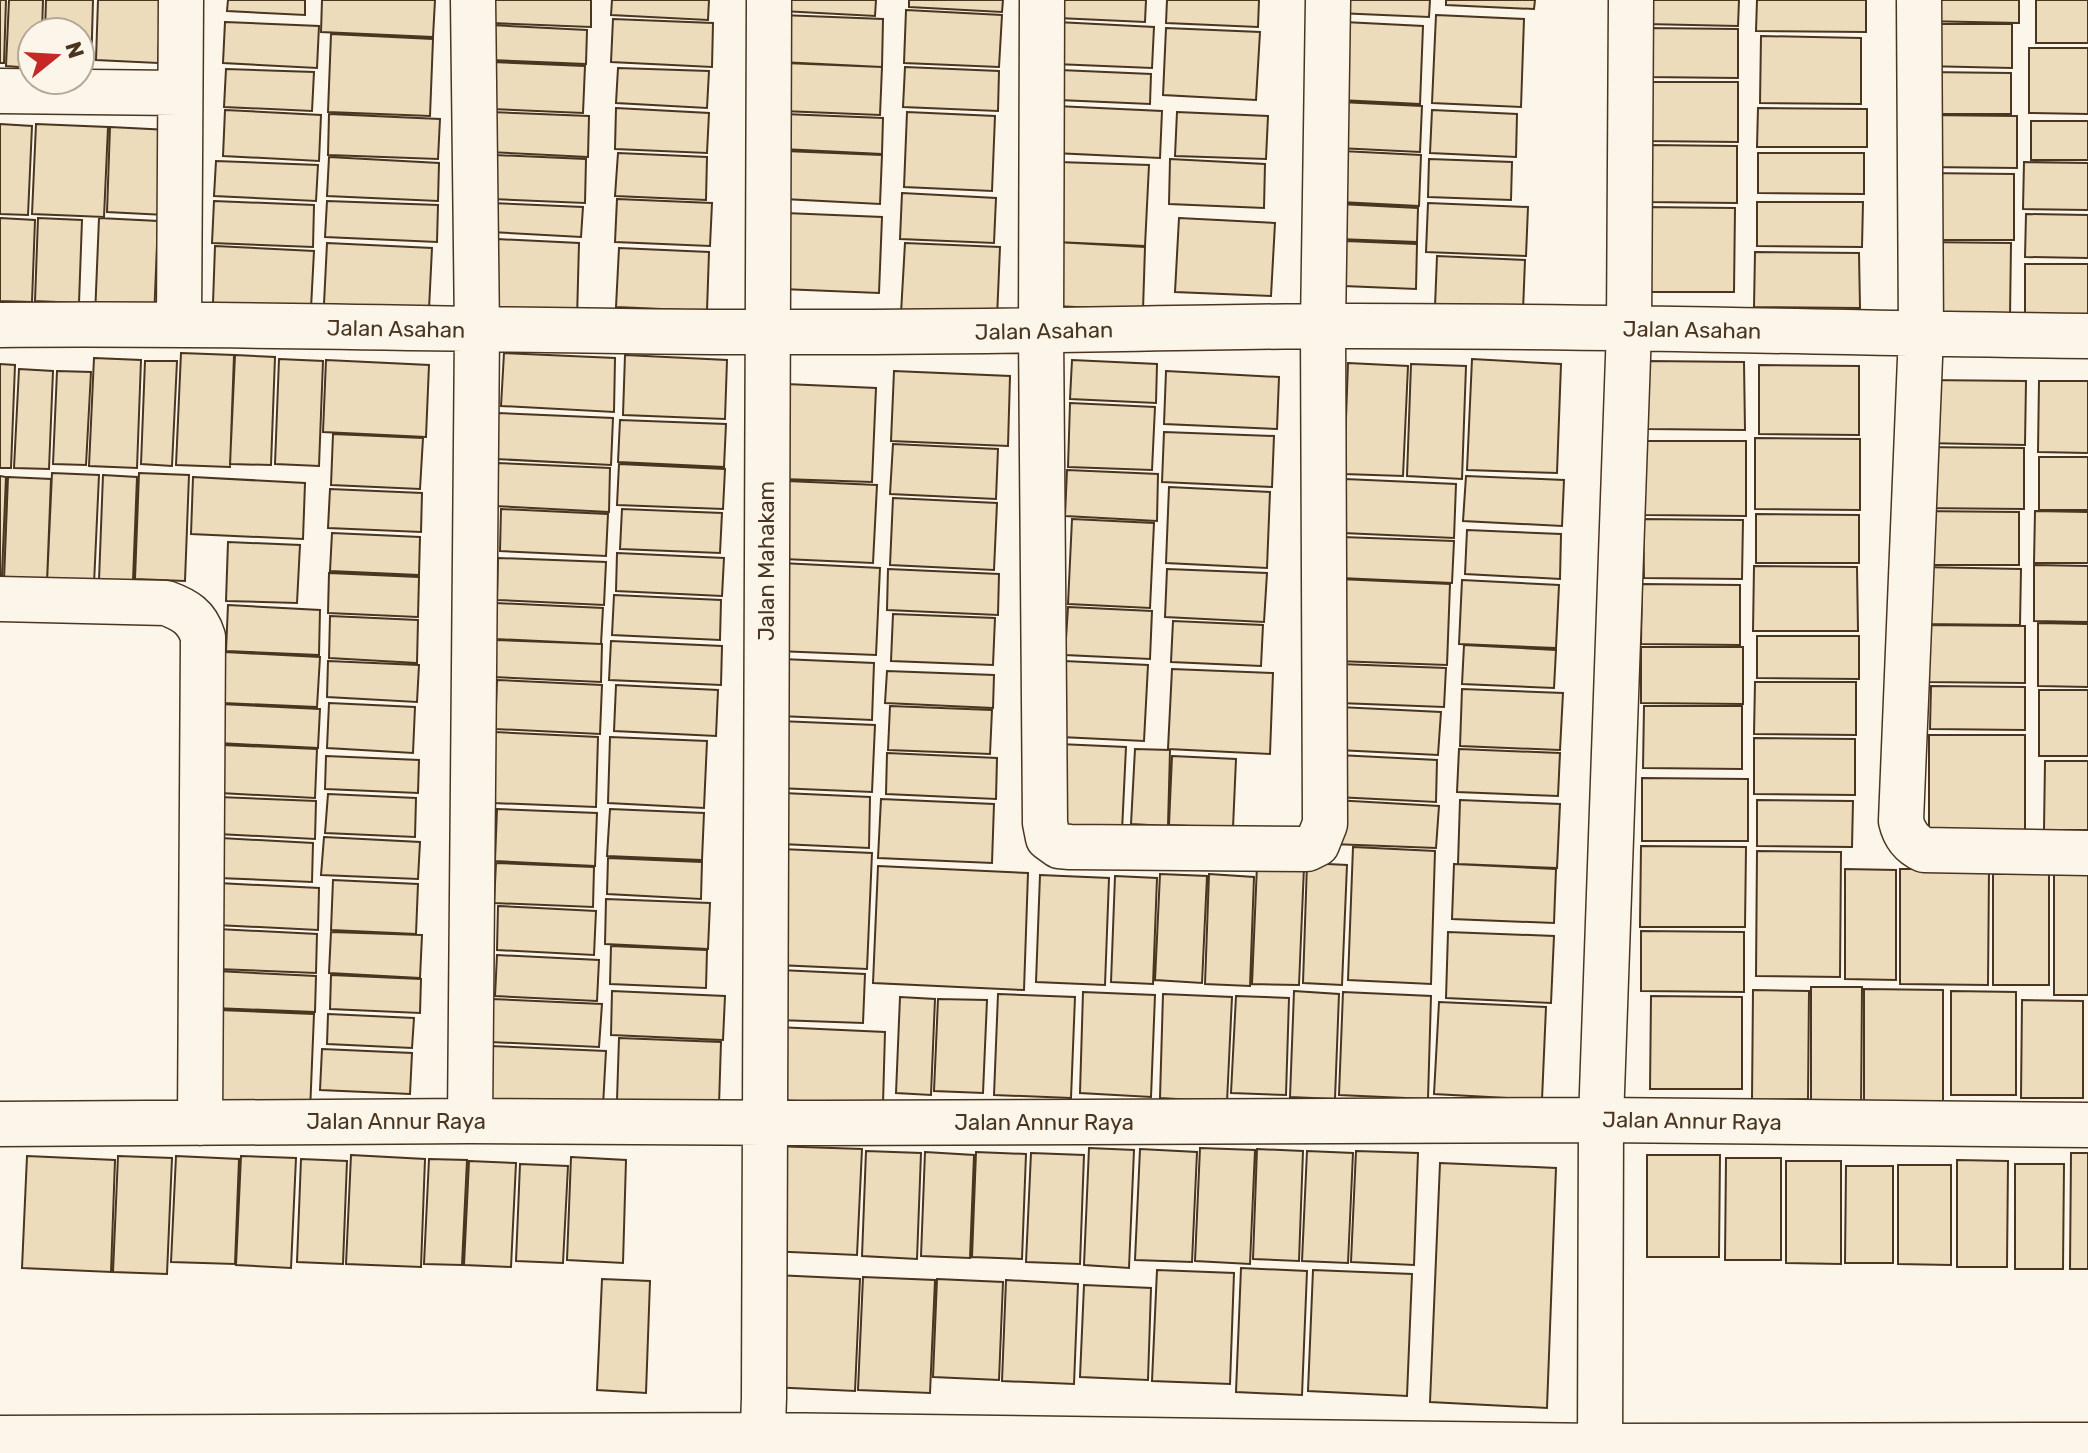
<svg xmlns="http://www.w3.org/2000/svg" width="2088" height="1453" viewBox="0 0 2088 1453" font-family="Rubik,sans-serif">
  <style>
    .building { fill: #ecdcbc; stroke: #4a3520; stroke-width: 2 }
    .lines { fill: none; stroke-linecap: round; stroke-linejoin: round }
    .minor-casing { stroke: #4a3520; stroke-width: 47 }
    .minor { stroke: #fbf6e9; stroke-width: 44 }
    .labels { text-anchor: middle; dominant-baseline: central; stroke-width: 6; stroke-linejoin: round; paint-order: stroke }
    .street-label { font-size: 22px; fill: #4a3520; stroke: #fbf6e9 }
  </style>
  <rect width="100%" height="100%" fill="#fbf6e9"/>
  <!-- building -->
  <path class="building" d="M0 0H6L4 63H0Z
    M9 0H43L42 32H32V68L6 66Z
    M46 0H93L91 73H80V32H45Z
    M98 0H161L158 63 96 60Z
    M228 0H305V15L227 11Z
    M322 0H435L433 37 321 32Z
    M492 0H591V27L491 23Z
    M612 0H709L708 20 611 15Z
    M782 0H876L875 16 782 11Z
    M909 0H1003L1002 12 909 7Z
    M1059 0H1146L1145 22 1058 18Z
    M1167 0H1259L1258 27 1166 23Z
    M1338 0H1430L1429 17 1337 13Z
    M1446 0H1535L1534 9 1446 5Z
    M1645 0H1739L1738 26 1645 24Z
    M1757 0H1866V32L1756 31Z
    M1923 0H2019V23L1922 21Z
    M2036 0H2088V43H2036Z
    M906 10 1002 15 999 67 904 63Z
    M781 15 883 19 882 67 780 62Z
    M1436 15 1524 19 1521 107 1432 103Z
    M613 19 713 23 712 67 611 62Z
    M225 22 319 26 317 68 223 63Z
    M1057 22 1154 27 1152 68 1055 64Z
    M1344 22 1423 26 1420 104 1340 100Z
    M1923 24H2012V68L1923 66Z
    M490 25 587 30 586 64 489 60Z
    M1166 28 1260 32 1256 100 1163 95Z
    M1645 28 1738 29V78L1645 77Z
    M331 34 433 39 430 116 328 112Z
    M1761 36 1861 38V104L1760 103Z
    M2029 48H2088V114L2029 113Z
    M492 62 585 66 583 113 490 109Z
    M785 63 882 67 880 115 783 111Z
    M905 67 999 71 998 111 903 107Z
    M618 68 709 71 707 108 616 103Z
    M226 69 314 72 312 111 224 107Z
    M1060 70 1151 74 1150 104 1059 100Z
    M1925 72 2011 73V114H1925Z
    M1645 82H1738V142L1644 141Z
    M1340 102 1422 106 1420 152 1338 148Z
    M1056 106 1162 111 1160 158 1054 153Z
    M616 108 709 113 707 153 615 149Z
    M1758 108 1867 109V147H1757Z
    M225 110 321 115 319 161 223 156Z
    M1432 110 1517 114 1516 157 1430 153Z
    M491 112 589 116 588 157 489 152Z
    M907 112 995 116 992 191 904 187Z
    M1177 112 1268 116 1266 159 1175 156Z
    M329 114 440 119 438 159 328 155Z
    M784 114 883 118 882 154 782 149Z
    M1925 115 2017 116V168L1925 167Z
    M2031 121H2088V160H2031Z
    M0 124 32 126 28 215 0 214Z
    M36 124 108 127 104 217 32 214Z
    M110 127 169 130 165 215 107 212Z
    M1647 145 1737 146V203L1646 202Z
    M785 151 882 155 880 204 784 199Z
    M1342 151 1421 155 1419 206 1340 202Z
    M618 153 707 157 706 200 615 196Z
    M1758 153H1864V194L1758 193Z
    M494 155 586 159 585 203 492 199Z
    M329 157 439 163 438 201 327 196Z
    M1170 159 1265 164 1264 208 1169 204Z
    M1429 159 1512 162 1511 200 1428 197Z
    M216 161 318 165 316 201 214 196Z
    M1059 162 1149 165 1145 246 1056 242Z
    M2024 162 2088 163V210L2023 209Z
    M1924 173 2014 174V240H1923Z
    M902 193 996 198 994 243 900 239Z
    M617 199 712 203 710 246 615 242Z
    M214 201 314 205 313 247 212 243Z
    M327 201 438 205 437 242 325 237Z
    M1757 202H1863L1862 247 1757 246Z
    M491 203 583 207 581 237 491 232Z
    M1428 203 1528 207 1526 256 1426 252Z
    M1339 204 1418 208 1417 242 1338 239Z
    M1645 207 1735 208 1734 292H1646Z
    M785 213 882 217 879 293 782 289Z
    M2026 214 2088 215V258L2025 257Z
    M0 218 35 220 32 302 0 301Z
    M38 218 82 220 79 303 35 301Z
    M99 218 158 221 154 319 95 316Z
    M1179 218 1275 223 1271 296 1175 292Z
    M497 239 579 243 577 319 494 315Z
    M1346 241 1417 244 1416 289 1344 286Z
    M1056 242 1145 247 1143 310 1053 306Z
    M1922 242 2011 243 2010 317 1922 315Z
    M327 243 432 248 429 309 324 304Z
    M905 243 1000 247 997 318 901 313Z
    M215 246 314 251 311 308 213 303Z
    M619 248 709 252 707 311 616 307Z
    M1755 252 1859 253 1860 308 1754 307Z
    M1437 256 1525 260 1523 311 1435 307Z
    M2025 264H2088V321H2025Z
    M181 353 234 355 230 467 176 465Z
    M504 353 615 358 614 412 501 406Z
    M235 355 275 357 271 465 230 464Z
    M625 355 727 360 725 419 623 415Z
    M94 358 141 360 137 468 89 466Z
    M279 359 323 361 319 466 275 464Z
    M1472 359 1561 364 1557 473 1467 470Z
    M326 360 429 365 426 437 323 432Z
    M1072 360 1157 364 1156 403 1070 399Z
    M145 361H177L172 466 141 464Z
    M1648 361 1744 362 1745 430 1648 429Z
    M1348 363 1408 366 1403 476 1344 474Z
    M0 364 15 365 11 468H0Z
    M1411 364 1466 366 1462 479 1407 476Z
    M1759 365 1859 366V435L1759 434Z
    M19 369 53 371 49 469 14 468Z
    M57 371 91 372 86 465 53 464Z
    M894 371 1010 376 1008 446 891 441Z
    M1166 371 1279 377 1277 429 1164 424Z
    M1924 380 2026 381 2025 445 1924 443Z
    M2039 381H2088V453L2038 452Z
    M786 384 876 388 872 482 782 479Z
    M1070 403 1155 407 1152 470 1068 467Z
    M498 413 613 418 611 465 496 459Z
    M620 420 726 424 724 467 618 462Z
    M1164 432 1274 436 1272 487 1162 482Z
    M333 434 423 438 420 489 331 485Z
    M1755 438 1860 439V510L1755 509Z
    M1645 441H1746V516L1645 515Z
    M893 444 998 449 996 499 890 494Z
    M1916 447 2024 448V509L1917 508Z
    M2039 457H2088V510H2039Z
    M496 463 610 468 609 512 494 506Z
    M619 464 725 469 723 509 617 505Z
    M1067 470 1158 474 1157 521 1065 516Z
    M52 473 99 475 94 584 47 582Z
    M139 473 189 475 185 581 135 579Z
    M103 475 137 477 133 581 99 580Z
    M0 476 6 477 2 575H0Z
    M1466 476 1564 480 1562 526 1463 521Z
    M8 477 51 479 47 582 4 580Z
    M193 477 305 483 303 539 191 534Z
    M1345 479 1456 484 1454 538 1343 533Z
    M787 481 877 485 873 563 784 559Z
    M1169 487 1270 492 1267 568 1166 563Z
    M330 489 422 493 421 532 328 528Z
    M893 498 997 503 994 570 890 565Z
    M501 509 608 514 606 556 500 551Z
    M622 509 722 513 720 553 620 549Z
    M1915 511 2019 512V565H1915Z
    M2035 511 2088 512V563H2034Z
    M1756 514 1859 515V563H1756Z
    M1072 519 1154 523 1150 608 1068 604Z
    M1643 519 1743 520 1742 579 1644 578Z
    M1467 530 1561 534 1560 579 1465 574Z
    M332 533 420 537 419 575 330 571Z
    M1342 537 1454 541 1452 583 1340 578Z
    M228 542 300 545 297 603 226 601Z
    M617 553 724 558 722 596 616 591Z
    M498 558 606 562 604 605 497 600Z
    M781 563 880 568 876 655 777 651Z
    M2034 565 2088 566V622L2034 621Z
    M1754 566 1857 567 1858 631H1753Z
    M1920 567 2021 569 2020 625 1920 624Z
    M888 569 999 574 998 615 887 610Z
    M1167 569 1267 573 1264 622 1165 617Z
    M329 573 419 577 418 617 328 613Z
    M1339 579 1450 584 1447 665 1336 661Z
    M1462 580 1559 585 1556 648 1459 644Z
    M1642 584 1740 585V645L1641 644Z
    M614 595 721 600 720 640 612 635Z
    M496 603 603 608 601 644 495 639Z
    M228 605 320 610 319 655 226 651Z
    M1068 607 1152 611 1150 659 1065 655Z
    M893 614 995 618 993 665 891 661Z
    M330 616 418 620 417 663 329 658Z
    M1173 621 1263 625 1261 666 1171 662Z
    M2038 623 2088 624V687L2038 686Z
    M1924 625 2025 626V683L1924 682Z
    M1757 636H1859V679L1757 678Z
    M495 640 602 644 601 682 493 677Z
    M611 641 722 646 721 685 609 680Z
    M1464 645 1556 650 1554 688 1462 684Z
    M1641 647H1743V704L1641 703Z
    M225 652 320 657 317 707 223 703Z
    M782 659 874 663 872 720 780 716Z
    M328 661 419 665 417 702 327 697Z
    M1064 661 1148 665 1144 741 1061 737Z
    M1340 664 1446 668 1444 707 1339 703Z
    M1172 669 1273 673 1270 754 1168 749Z
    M887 671 994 675 993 708 885 703Z
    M497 680 602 685 600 734 495 729Z
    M1755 682H1856V735L1754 734Z
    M616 685 718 690 716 736 614 731Z
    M1931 686 2025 687V730L1930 729Z
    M1462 689 1563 693 1560 750 1460 746Z
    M2039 690H2088V756H2039Z
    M329 703 415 707 413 753 327 748Z
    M220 704 320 709 318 748 218 743Z
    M890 706 992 710 990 754 888 750Z
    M1644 706H1742V769L1643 768Z
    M1339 707 1441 712 1438 755 1338 750Z
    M779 721 875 725 872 792 777 788Z
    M495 732 598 737 596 807 493 803Z
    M1929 735H2025V840H1929Z
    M610 737 707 741 704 808 608 803Z
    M1754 738 1855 739V795L1754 794Z
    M1059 744 1126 747 1122 831 1056 828Z
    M222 745 317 749 315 798 220 793Z
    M1135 749 1170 750 1168 826 1131 824Z
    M1459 749 1560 753 1558 796 1457 792Z
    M887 753 997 758 996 799 886 794Z
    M1338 755 1437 760 1436 802 1336 797Z
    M326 756 419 760 418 793 325 789Z
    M1172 756 1236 759 1233 828 1169 825Z
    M2045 761H2088V830H2044Z
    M1642 778 1748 779V841H1642Z
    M783 793 870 797 869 848 781 844Z
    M328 794 416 798 415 837 325 833Z
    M219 797 316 801 315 839 218 834Z
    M881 799 994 804 992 863 878 858Z
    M1334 800 1439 806 1436 848 1332 844Z
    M1460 800 1560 804 1557 868 1458 864Z
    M1757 800 1853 801 1852 847 1757 846Z
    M497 809 597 813 595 866 495 861Z
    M610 809 704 813 702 860 607 856Z
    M324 837 420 842 418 879 321 875Z
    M221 838 313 843 312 882 219 878Z
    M1641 846 1746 847 1745 927H1640Z
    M1353 847 1435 851 1431 984 1348 980Z
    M781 849 872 853 867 969 777 965Z
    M1757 851 1841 852 1840 977 1756 976Z
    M608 858 702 862 701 899 607 894Z
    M496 863 594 867 593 907 494 903Z
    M1307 863 1347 865 1342 985 1303 983Z
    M1454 864 1556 869 1554 923 1452 919Z
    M1257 865 1304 867 1299 985 1252 984Z
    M878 866 1028 873 1024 990 873 983Z
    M1845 869 1896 870V980L1845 979Z
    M1900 869H1989L1988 985 1900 984Z
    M1160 874 1207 876 1202 983 1155 980Z
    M1209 874 1254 877 1250 986 1205 984Z
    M1993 874H2049V985H1993Z
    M2054 874 2088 875V995H2054Z
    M1040 875 1109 878 1105 985 1036 982Z
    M1115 876 1157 878 1153 984 1111 982Z
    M333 880 418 884 416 934 331 930Z
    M218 883 319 888 318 930 216 925Z
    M606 899 710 903 708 949 605 944Z
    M498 906 596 911 594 955 497 950Z
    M218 929 317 934 316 973 217 969Z
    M1641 931 1744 932V992L1641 991Z
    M331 932 422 935 420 978 329 973Z
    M1448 932 1554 936 1551 1003 1446 998Z
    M611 946 707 950 706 988 610 984Z
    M497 955 599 960 597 1001 495 996Z
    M780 970 865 974 863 1023 778 1020Z
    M216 971 316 976 315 1012 214 1008Z
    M331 975 421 979 420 1013 330 1009Z
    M1811 987H1862L1861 1114 1811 1113Z
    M1864 989 1943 990V1108L1864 1109Z
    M1753 990 1809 991 1808 1099 1752 1100Z
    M612 991 725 996 723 1040 611 1035Z
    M1294 991 1339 994 1335 1099 1290 1097Z
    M1951 991 2016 992V1095H1951Z
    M1083 992 1155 995 1151 1097 1080 1093Z
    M1343 992 1431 996 1428 1099 1339 1095Z
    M998 994 1075 997 1071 1098 994 1095Z
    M1163 994 1232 997 1227 1102 1160 1098Z
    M1236 996 1289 998 1286 1095 1231 1093Z
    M1651 996 1742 997V1089H1650Z
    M900 997 935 999 931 1095 896 1093Z
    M492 999 602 1004 599 1047 491 1042Z
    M938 999 987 1000 983 1093 934 1091Z
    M2022 1000 2083 1001V1098H2021Z
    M1439 1002 1546 1007 1542 1100 1434 1094Z
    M219 1010 314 1014 310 1112 215 1108Z
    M328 1014 414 1018 412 1048 327 1044Z
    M776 1027 885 1032 883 1104 773 1100Z
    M619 1038 721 1042 719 1105 617 1100Z
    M490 1046 606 1051 603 1106 487 1101Z
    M322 1049 412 1053 410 1094 320 1090Z
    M772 1146 862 1149 857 1255 768 1251Z
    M1089 1148 1134 1150 1129 1268 1084 1265Z
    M1200 1148 1255 1150 1250 1264 1195 1261Z
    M1140 1149 1197 1152 1192 1262 1135 1260Z
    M1257 1149 1303 1151 1299 1261 1253 1259Z
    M866 1151 921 1153 917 1259 862 1256Z
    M1307 1151 1353 1153 1348 1263 1302 1261Z
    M1356 1151 1418 1153 1414 1265 1351 1262Z
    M925 1152 974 1155 970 1258 921 1256Z
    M976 1152 1026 1154 1022 1259 972 1257Z
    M1031 1153 1084 1155 1080 1264 1026 1262Z
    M2071 1153H2088V1269H2070Z
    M351 1155 425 1159 421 1267 346 1264Z
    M1647 1155H1720L1719 1257H1647Z
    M27 1156 115 1160 111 1272 22 1268Z
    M118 1156 172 1158 167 1274 113 1272Z
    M176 1156 239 1159 235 1264 171 1262Z
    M241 1156 296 1158 291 1268 236 1265Z
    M571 1157 626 1160 623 1263 567 1260Z
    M1726 1158H1781V1260H1725Z
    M301 1159 347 1161 343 1264 297 1262Z
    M429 1159 467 1160 462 1265 424 1264Z
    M1957 1160 2008 1161 2007 1267H1957Z
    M469 1161 516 1163 511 1267 464 1265Z
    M1786 1161H1841V1264L1786 1263Z
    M1440 1163 1556 1168 1547 1408 1430 1402Z
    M520 1164 568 1166 563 1263 516 1261Z
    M2015 1164H2064L2063 1269H2015Z
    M1898 1165H1951V1265L1898 1264Z
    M1846 1166H1893V1263H1845Z
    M1241 1268 1307 1271 1302 1395 1236 1392Z
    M1157 1270 1234 1273 1230 1384 1152 1381Z
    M1313 1270 1412 1274 1407 1396 1308 1391Z
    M775 1275 860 1279 855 1391 770 1387Z
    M863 1277 935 1280 930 1393 858 1390Z
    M602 1279 650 1281 646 1393 597 1390Z
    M937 1279 1003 1282 999 1380 933 1377Z
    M1006 1280 1078 1284 1074 1384 1002 1381Z
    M1084 1285 1151 1288 1148 1380 1080 1377Z"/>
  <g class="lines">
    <!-- minor casing -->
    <g class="minor-casing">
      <path id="minor" d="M1042 0 1041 332 1045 823 1048 838 1059 846 1070 847 1307 849 1317 844 1325 824 1323 326 1328 0
        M1919 0 1921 334 1901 821C1904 834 1911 844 1924 850L2088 853
        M0 91 178 93
        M179 323 181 0
        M0 325C255 322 511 332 766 332 951 333 1137 328 1322 326 1577 325 1833 333 2088 336
        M0 599 166 603C185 610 197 617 203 637L200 1123
        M470 1121 477 331 473 0
        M0 1124 470 1121 823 1123 1601 1120 2088 1125
        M0 1438 764 1435 1600 1446 2088 1445
        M762 1453 764 1398 769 0
        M1600 1453 1601 1120 1629 329 1631 0"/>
    </g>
    <!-- minor -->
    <use href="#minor" class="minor"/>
  </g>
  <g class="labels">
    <!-- street labels -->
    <g class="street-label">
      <text transform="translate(396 329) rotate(1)">Jalan Asahan</text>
      <text transform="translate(1692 330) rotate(1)">Jalan Asahan</text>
      <text transform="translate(1044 331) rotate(-1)">Jalan Asahan</text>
      <text transform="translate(766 561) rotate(-90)">Jalan Mahakam</text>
      <text x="396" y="1121">Jalan Annur Raya</text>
      <text transform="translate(1692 1121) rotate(1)">Jalan Annur Raya</text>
      <text x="1044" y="1122">Jalan Annur Raya</text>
    </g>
  </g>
  <!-- north arrow -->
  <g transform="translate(56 56) rotate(72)"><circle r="38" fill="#fbf6e9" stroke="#b4a999" stroke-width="2"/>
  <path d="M0-6L14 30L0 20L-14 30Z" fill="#c62828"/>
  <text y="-12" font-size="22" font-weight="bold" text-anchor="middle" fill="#4a3520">N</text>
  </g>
</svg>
